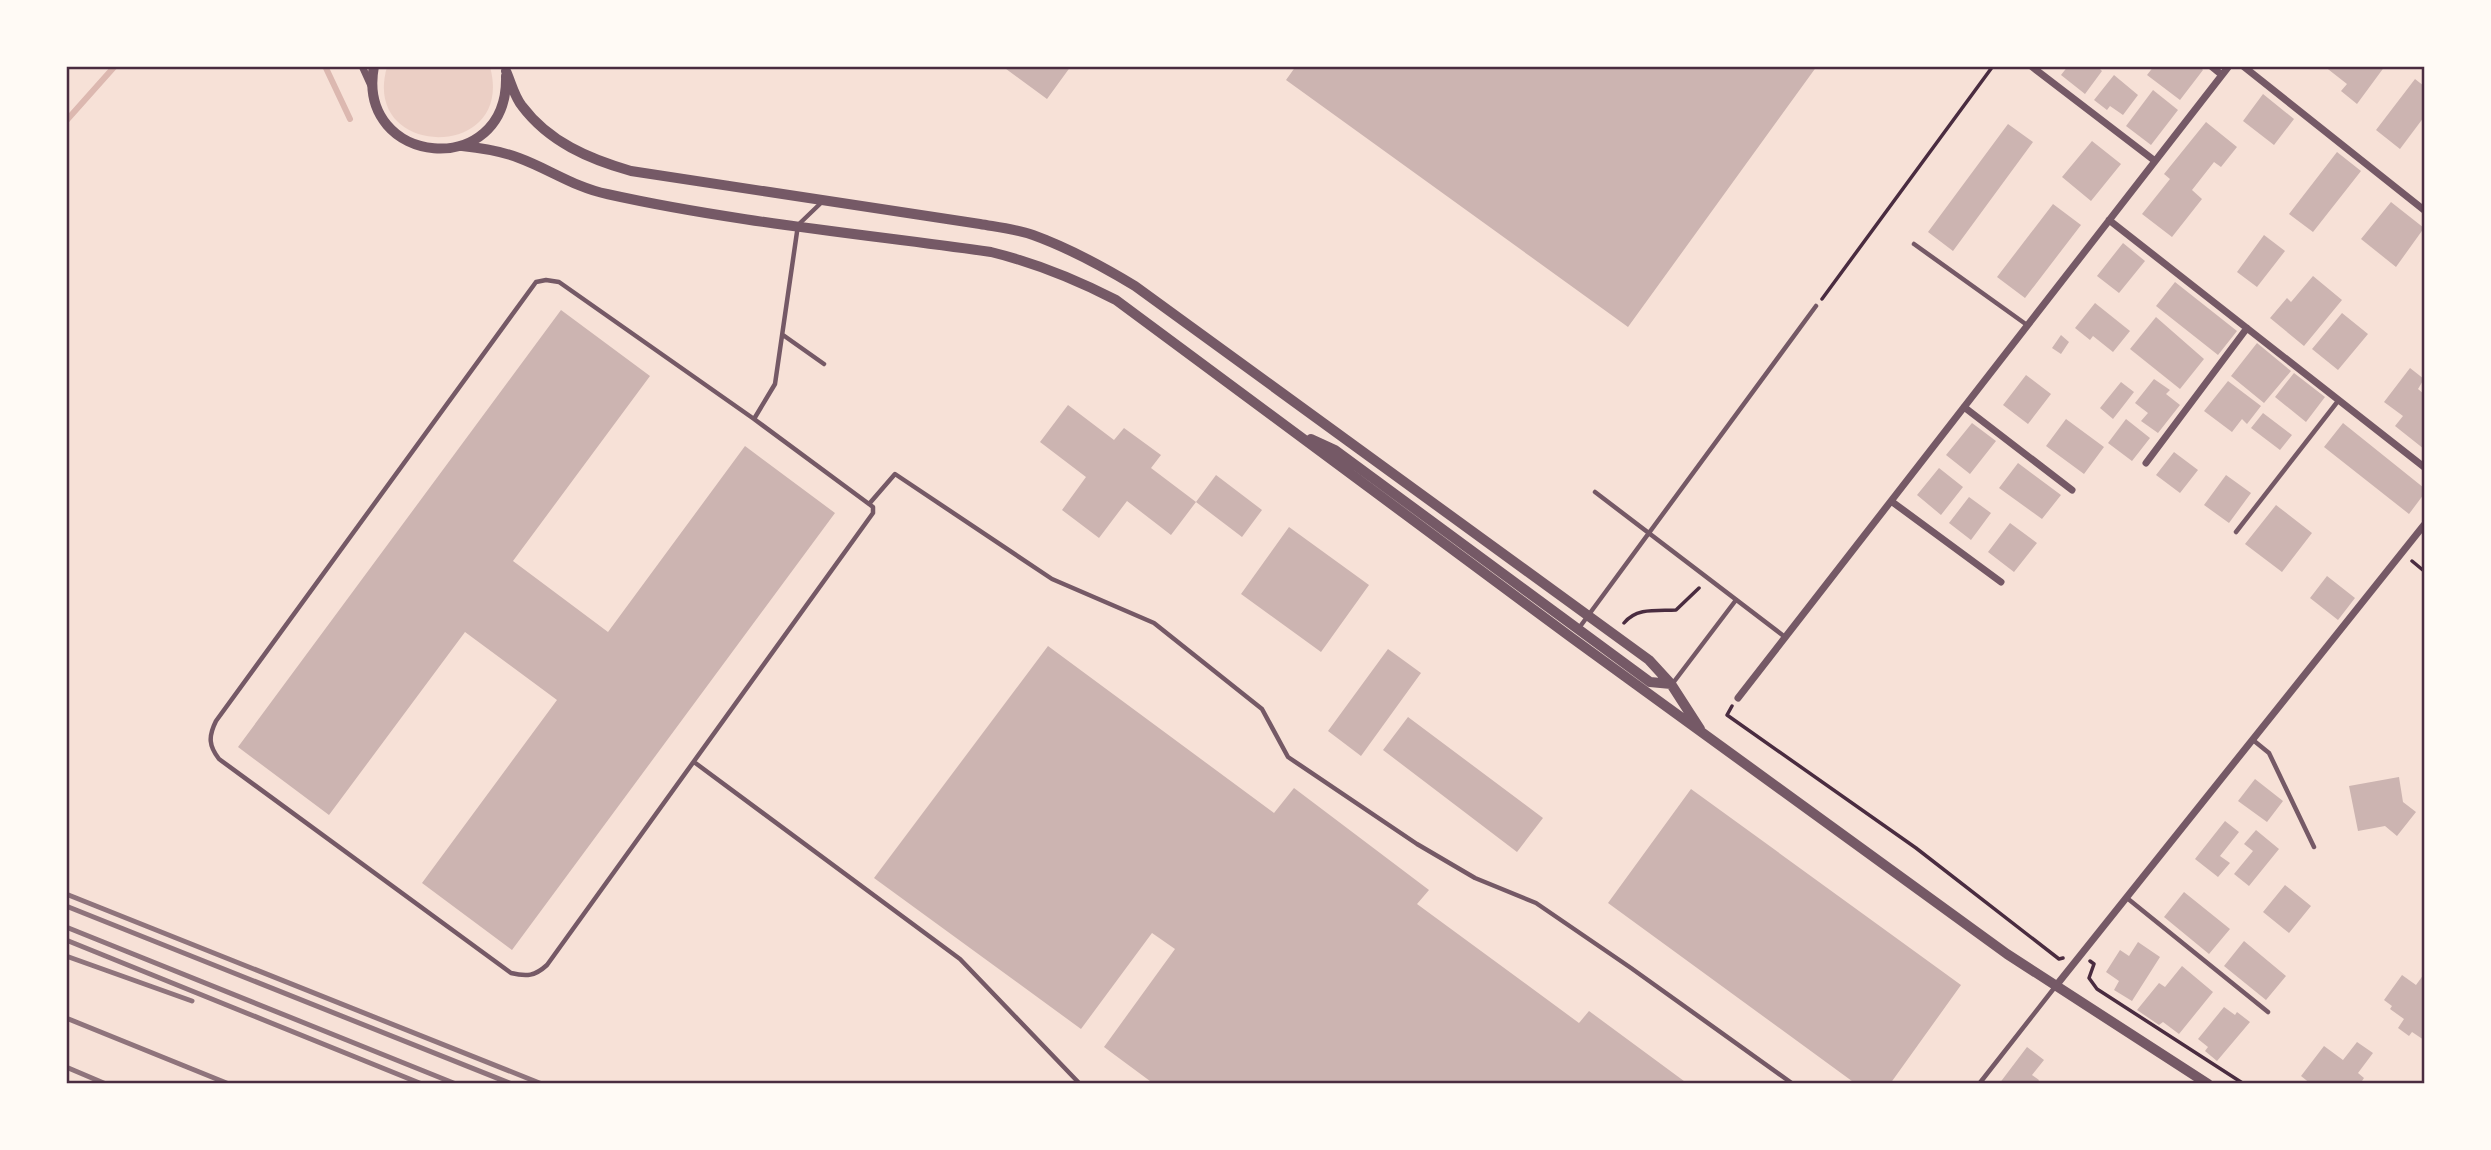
<svg xmlns="http://www.w3.org/2000/svg" width="2491" height="1150" viewBox="0 0 2491 1150" font-family="Commissioner,sans-serif">
  <style>
    .green { fill: #ebcfc5 }
    .lines { fill: none; stroke-linecap: round; stroke-linejoin: round }
    .stream { stroke: #dcb8b0; stroke-width: 6 }
    .building { fill: #ccb4b1 }
    .path { stroke: #4a2c40; stroke-width: 3.5 }
    .service { stroke: #755966; stroke-width: 4.5 }
    .minor { stroke: #755966; stroke-width: 7 }
    .tertiary { stroke: #755966; stroke-width: 10 }
    .rail { stroke: #8f747c; stroke-width: 5 }
    .neatline { fill: none; stroke: #4a2c40; stroke-width: 2.5 }
  </style>
  <rect width="100%" height="100%" fill="#f7e1d7"/>
  <!-- green -->
  <path class="green" d="M387 67H490C516 161 360 160 387 67Z"/>
  <g class="lines">
    <!-- stream -->
    <path class="stream" d="M325 66 350 119
      M66 121 115 66"/>
  </g>
  <!-- building -->
  <path class="building" d="M1002 66H1071L1047 99Z
    M1296 66H1817L1628 327 1286 80Z
    M2068 66H2097L2102 71 2085 94 2061 75Z
    M2154 66H2199L2203 70 2180 100 2147 75Z
    M2324 66H2385L2357 104 2341 91 2347 84Z
    M2114 75 2138 95 2123 115 2110 106 2107 110 2094 100Z
    M2415 79 2424 86V117L2400 149 2376 130Z
    M2153 90 2178 110 2151 145 2126 126Z
    M2263 94 2294 119 2274 145 2243 121Z
    M2206 122 2237 147 2221 167 2214 162 2192 190 2202 199 2172 237 2142 214 2170 179 2164 174Z
    M2008 124 2033 142 1953 251 1928 232Z
    M2092 141 2121 164 2091 201 2062 177Z
    M2337 152 2361 171 2313 232 2289 214Z
    M2391 202 2424 228 2396 267 2361 239Z
    M2053 204 2081 225 2025 298 1997 277Z
    M2264 235 2285 251 2257 287 2237 272Z
    M2123 243 2145 261 2119 293 2097 276Z
    M2313 276 2342 300 2304 346 2270 318 2287 298 2291 302Z
    M2175 282 2237 331 2218 355 2156 306Z
    M2095 303 2130 331 2113 352 2093 336 2090 340 2075 328Z
    M561 310 650 376 513 561 608 632 745 446 835 513 512 950 422 883 557 700 465 632 329 815 238 747Z
    M2342 313 2368 334 2338 370 2312 349Z
    M2156 317 2204 359 2180 389 2130 349Z
    M2061 335 2069 342 2061 354 2052 348Z
    M2257 343 2291 371 2264 403 2231 376Z
    M2410 368 2424 379 2418 389 2424 394V449L2395 426 2403 416 2384 402Z
    M2294 373 2325 397 2306 422 2275 397Z
    M2026 375 2051 394 2028 424 2003 405Z
    M2154 379 2170 390 2166 394 2180 405 2158 433 2141 421 2148 413 2135 403Z
    M2228 381 2261 406 2247 424 2242 419 2232 432 2204 411Z
    M2121 382 2134 392 2113 419 2100 408Z
    M1068 405 1114 440 1124 428 1161 455 1151 468 1196 502 1171 535 1127 501 1099 538 1062 510 1086 477 1040 442Z
    M2263 413 2292 435 2280 450 2251 428Z
    M2066 419 2104 447 2084 474 2046 446Z
    M2126 419 2150 438 2132 461 2108 443Z
    M1972 423 1996 441 1970 474 1946 455Z
    M2343 423 2424 488V494L2409 514 2324 447Z
    M2174 452 2198 470 2180 493 2156 475Z
    M2018 463 2061 495 2042 519 1999 488Z
    M1939 468 1963 487 1941 515 1917 495Z
    M1216 475 1262 510 1242 537 1196 502Z
    M2226 475 2251 493 2229 523 2204 505Z
    M1969 497 1991 513 1971 540 1949 523Z
    M2276 505 2312 533 2282 572 2245 544Z
    M2010 523 2037 543 2014 572 1988 552Z
    M1289 527 1369 585 1321 652 1241 594Z
    M2327 576 2355 598 2338 620 2310 598Z
    M1048 646 1274 813 1294 788 1429 890 1417 904 1579 1023 1589 1011 1688 1084H1154L1104 1047 1175 949 1152 933 1081 1029 874 878Z
    M1388 649 1421 673 1361 756 1328 731Z
    M1408 717 1543 818 1517 852 1383 750Z
    M2399 777 2403 802 2416 812 2397 836 2385 826 2358 831 2349 786Z
    M2255 779 2283 801 2267 822 2238 801Z
    M1691 789 1961 985 1890 1084H1856L1608 903Z
    M2225 821 2239 832 2220 856 2230 863 2218 877 2195 859Z
    M2256 830 2279 849 2249 886 2234 874 2253 851 2244 844Z
    M2285 885 2311 906 2289 933 2263 912Z
    M2184 892 2230 929 2209 954 2164 917Z
    M2244 941 2286 976 2266 1000 2224 966Z
    M2138 942 2160 957 2132 1001 2114 990 2119 981 2106 972 2120 950 2129 956Z
    M2182 966 2213 992 2179 1034 2163 1022 2159 1025 2137 1010 2159 983 2165 987Z
    M2424 974V1040L2412 1032 2409 1036 2398 1028 2404 1019 2390 1009 2392 1006 2384 1000 2402 975 2416 985Z
    M2224 1007 2235 1015 2237 1012 2250 1022 2217 1061 2205 1051 2208 1047 2198 1039Z
    M2357 1042 2373 1053 2358 1073 2364 1078 2360 1084H2311L2301 1076 2324 1046 2343 1060Z
    M2027 1047 2044 1060 2032 1075 2039 1080 2037 1084H1999Z"/>
  <g class="lines">
    <!-- path -->
    <path class="path" d="M1822 299 1993 66
      M2412 561 2424 571
      M1624 623C1637 607 1658 611 1676 610L1699 588
      M1732 706 1727 715 1916 848 2059 959 2063 958
      M2090 961 2094 964 2089 978 2097 989 2244 1084"/>
    <!-- service -->
    <path class="service" d="M1914 244 2027 325
      M783 335 824 364
      M754 419 869 504 873 507V513L547 965C535 976 527 977 511 973L219 759C209 746 208 737 216 721L536 282 546 280 559 282 754 419 775 384 798 225 823 201
      M1595 492 1785 637
      M869 504 895 474 1052 579 1154 623 1262 709 1288 757 1417 844 1475 878 1536 903 1631 968 1793 1084
      M2236 532 2338 401
      M1579 628 1816 306
      M1673 683 1736 600
      M2253 740 2269 753 2314 847
      M694 762 960 959 1080 1084
      M2127 898 2268 1012
      M1979 1084 2055 987"/>
    <!-- minor -->
    <path class="minor" d="M362 66 372 88
      M2031 66 2155 161
      M2211 66 2222 75
      M2243 66 2424 210
      M2109 220 2424 467
      M1964 407 2072 490
      M2146 463 2247 328
      M1891 501 2001 582
      M1738 698 2229 66
      M2055 987 2424 525"/>
    <!-- tertiary -->
    <path class="tertiary" d="M374 66C355 167 509 181 506 76
      M506 71C511 82 514 96 522 106 549 142 589 159 631 171L980 224C997 227 1016 229 1033 235 1069 248 1102 266 1135 286L1649 660 1671 684 1700 729
      M462 146C482 148 501 151 519 158 549 169 576 188 607 194 733 222 863 234 991 252 1036 263 1075 279 1116 300L1572 638 2007 954 2208 1084
      M1311 439 1335 450 1650 682 1671 684"/>
    <!-- rail -->
    <path class="rail" d="M66 894 542 1084
      M66 906 512 1084
      M66 927 456 1084
      M66 940 422 1084
      M66 956 192 1001
      M66 1018 229 1084
      M66 1067 106 1084"/>
  </g>
  <!-- border -->
  <rect width="2491" height="1150" fill="none" stroke="#fffaf5" stroke-width="136"/>
  <rect x="68" y="68" width="2355" height="1014" class="neatline"/>
</svg>
